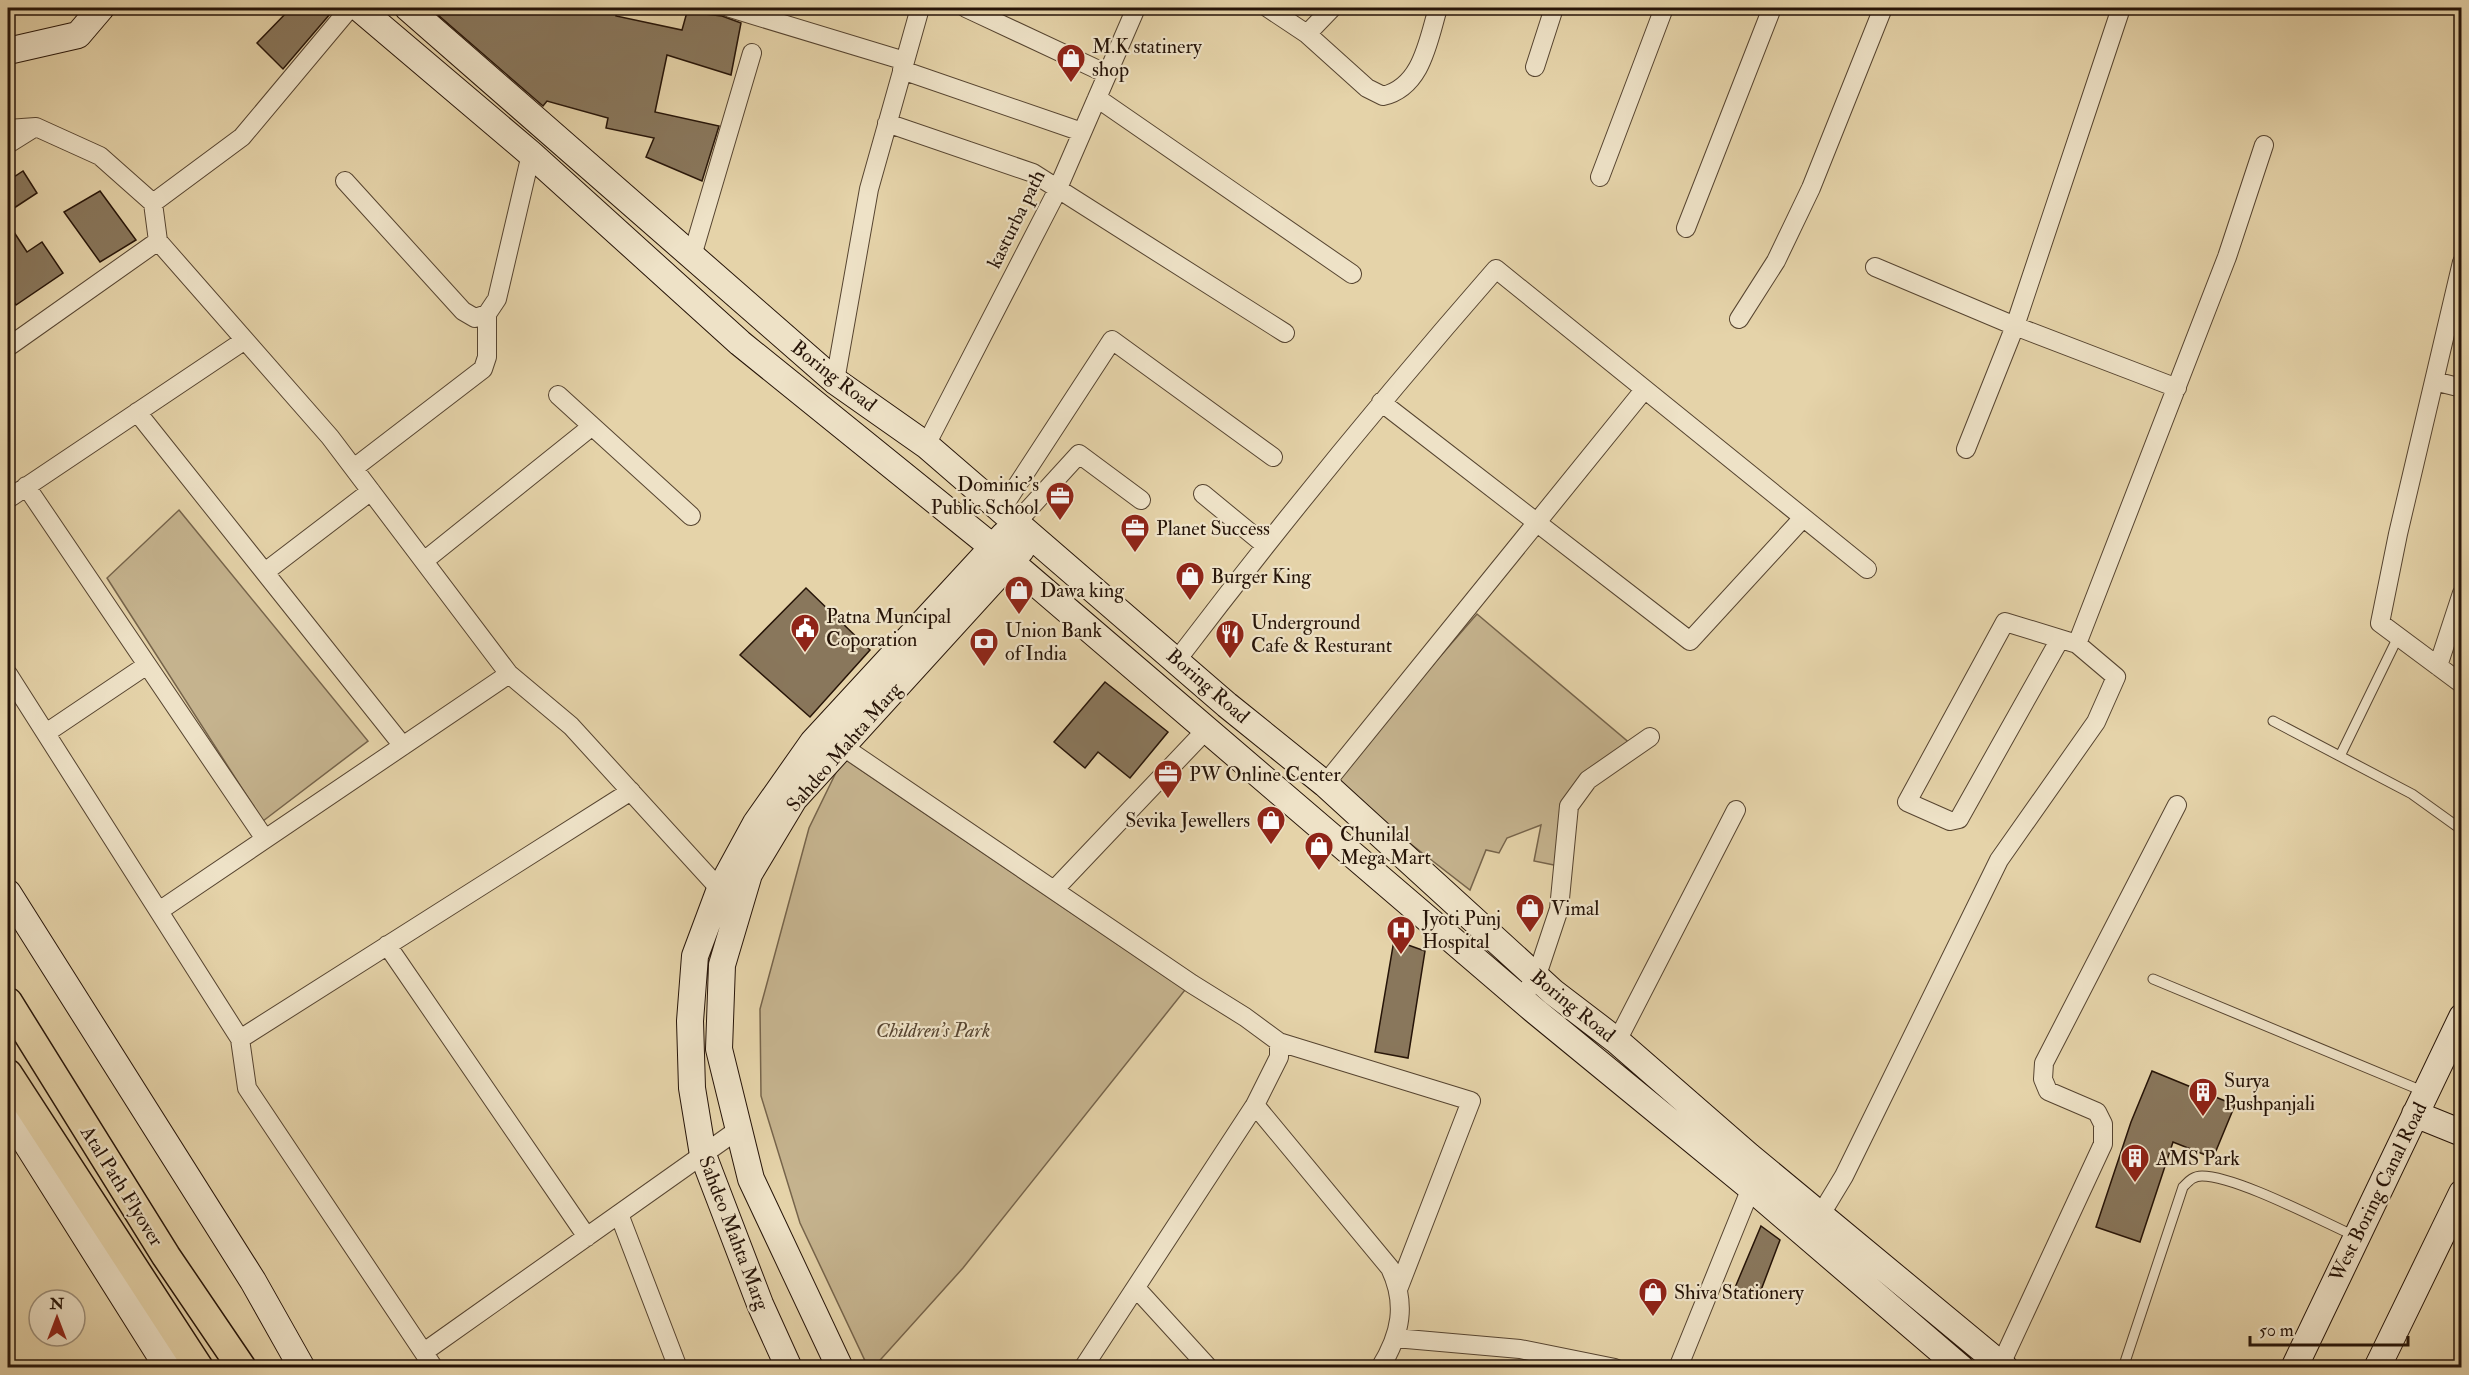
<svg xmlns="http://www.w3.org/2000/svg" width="2469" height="1375" viewBox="0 0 2469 1375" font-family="'IM FELL Double Pica',serif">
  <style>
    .green { fill: #c5b38e; stroke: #76644b; stroke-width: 1.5 }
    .building { fill: #89775c; stroke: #261408; stroke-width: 1.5 }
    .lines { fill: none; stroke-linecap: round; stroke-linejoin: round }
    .lane-casing { stroke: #564430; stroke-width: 11 }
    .street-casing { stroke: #564430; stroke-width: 20 }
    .secondary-casing { stroke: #261408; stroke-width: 28 }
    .primary-casing { stroke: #261408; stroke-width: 31 }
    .lane { stroke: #eee2c7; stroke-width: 9 }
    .street { stroke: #eee2c7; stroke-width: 18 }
    .secondary { stroke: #eee2c7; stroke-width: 26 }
    .primary { stroke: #e5d3a9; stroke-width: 28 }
    .labels { text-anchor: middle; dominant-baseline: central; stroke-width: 4.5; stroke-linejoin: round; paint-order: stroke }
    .poi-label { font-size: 20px; fill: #261408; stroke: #eee2c7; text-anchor: start }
    .street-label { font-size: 20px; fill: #261408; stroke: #eee2c7 }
    .park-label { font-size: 20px; font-style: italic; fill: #564430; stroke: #eee2c7 }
  </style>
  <rect width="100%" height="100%" fill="#e5d3a9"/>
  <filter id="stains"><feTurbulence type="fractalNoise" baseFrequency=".00333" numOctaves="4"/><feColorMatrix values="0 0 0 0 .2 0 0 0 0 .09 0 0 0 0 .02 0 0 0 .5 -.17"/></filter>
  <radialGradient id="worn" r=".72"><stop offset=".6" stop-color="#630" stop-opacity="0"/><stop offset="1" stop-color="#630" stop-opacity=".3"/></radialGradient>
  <!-- green -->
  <path class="green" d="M179 510 368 741 263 821 107 578Z
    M1477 614 1632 745 1585 776 1560 804 1559 866 1534 861 1541 825 1507 838 1499 853 1486 850 1470 890 1331 782Z
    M843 758 1185 990 963 1268 873 1368 868 1367 800 1223 761 1096 760 1009 809 828Z"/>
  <!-- building -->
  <path class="building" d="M291 8H323L330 14 283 69 257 43Z
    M430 8H617L616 16 682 30 687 12 722 16 741 23 731 75 667 55 655 112 719 126 702 181 646 157 654 138 606 128 608 118 547 101 543 106Z
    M23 171 37 193 8 212V181Z
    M100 191 136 240 100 262 64 212Z
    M8 223 27 252 42 242 63 273 16 305 8 293Z
    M806 588 870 650 810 717 740 655Z
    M1105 682 1168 732 1130 778 1098 752 1085 768 1054 742Z
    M1394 940 1425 951 1408 1058 1375 1052Z
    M2152 1071 2235 1105 2213 1158 2173 1142 2140 1242 2096 1227 2131 1122Z
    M1761 1226 1780 1240 1758 1298 1734 1290Z"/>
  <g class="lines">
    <!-- lane casing -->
    <g class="lane-casing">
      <path id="lane" d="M2273 721 2412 794 2462 830
        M2340 756 2398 637
        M2153 979 2425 1092
        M2123 1368 2183 1187C2189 1181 2193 1176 2202 1176 2236 1176 2321 1221 2355 1236"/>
    </g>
    <!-- street casing -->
    <g class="street-casing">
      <path id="street" d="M730 8 905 61
        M966 8 1107 74
        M1268 8 1307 34 1367 88 1383 96C1422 87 1428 41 1438 8
        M1307 34 1332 8
        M1535 67 1554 8
        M902 70 1082 132
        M1097 98 1352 274
        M887 123 1033 173 1285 333
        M8 129 36 127 100 156 153 203 158 241 330 437 509 674 571 726 727 897
        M8 144 32 129
        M1600 177 1664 8
        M345 181 463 311 475 318 487 314 497 299 531 154
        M153 203 242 137 350 8
        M1686 228 1772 8
        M692 256 752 53
        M2462 262 2398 534 2380 623 2462 684
        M1875 267 2015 326 2177 388
        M1739 319 1776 261 1811 188 1883 8
        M8 347 158 241
        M835 381 869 189 920 8
        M2434 381 2462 388
        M558 395 691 516
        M1381 402 1690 641 1802 519
        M137 412 403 746
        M926 445 1055 195 1136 8
        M1966 449 2015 326 2121 8
        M354 468 483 369 487 357V314
        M26 486 265 839
        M1203 494 1265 545
        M8 499 245 340
        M1001 510 1112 340 1273 457
        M1017 522 1079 454 1141 500
        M424 561 591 427
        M265 572 371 491
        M2060 639 1959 819 1950 821 1907 802 2005 622 2077 644
        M1177 660C1279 526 1385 396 1496 269L1867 569
        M2438 666 2462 593
        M8 674 240 1039 247 1088 434 1368
        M46 733 147 665
        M842 746 1192 984 1245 1017 1279 1042V1057L1255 1105 1083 1368
        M1325 784 1644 390
        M1054 890 1206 730
        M159 911 509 674
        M387 945 587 1237
        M1521 999 1536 978 1559 909 1569 806 1588 780 1650 737
        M240 1039 631 791
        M1617 1041 1736 810
        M1279 1042 1471 1101 1399 1287
        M1255 1105 1390 1268C1407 1304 1401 1334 1380 1368
        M619 1214 678 1368
        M1815 1224 1844 1176 1999 860 2096 722 2116 677 2077 644 2227 257 2264 145
        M1136 1288 1209 1368
        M1395 1338 1520 1349 1615 1368
        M424 1352 739 1129
        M2001 1364 2103 1144V1124L2097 1112 2048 1091 2043 1079 2044 1063 2177 805
        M1678 1368 1751 1188"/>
    </g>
    <!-- secondary casing -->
    <g class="secondary-casing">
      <path id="secondary" d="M359 8 531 154 740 343 1011 562 1534 1010 1751 1188 1961 1368
        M408 8 835 381 926 445 1227 705 1325 784 1553 992 1617 1041 1749 1156 2005 1368
        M8 51 78 35 101 8
        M8 893 253 1281 302 1368
        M8 1114 168 1368
        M2415 1114 2462 1133
        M789 1368 760 1304 703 1155 692 1088 690 1021 695 956 720 889 756 823 813 742 1004 535
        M840 1368 751 1179 719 1049 722 965 749 874 794 799 1021 550
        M2294 1368 2462 1017
        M2377 1368 2462 1193"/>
    </g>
    <!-- primary casing -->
    <g class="primary-casing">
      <path id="primary" d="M8 1002 166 1256 242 1368
        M8 1074 199 1368"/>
    </g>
    <!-- lane -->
    <use href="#lane" class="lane"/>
    <!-- street -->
    <use href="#street" class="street"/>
    <!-- secondary -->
    <use href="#secondary" class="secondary"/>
    <!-- primary -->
    <use href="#primary" class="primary"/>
  </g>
  <!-- icons -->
  <defs>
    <g id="shop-pin" transform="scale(1.5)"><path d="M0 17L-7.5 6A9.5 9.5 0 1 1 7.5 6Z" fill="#8f2418" stroke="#eee2c7"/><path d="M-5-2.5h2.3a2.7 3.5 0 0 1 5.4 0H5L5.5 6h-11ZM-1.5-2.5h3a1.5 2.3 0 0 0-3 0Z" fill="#fff"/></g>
    <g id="office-pin" transform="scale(1.5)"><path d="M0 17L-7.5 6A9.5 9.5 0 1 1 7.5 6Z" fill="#8f2418" stroke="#eee2c7"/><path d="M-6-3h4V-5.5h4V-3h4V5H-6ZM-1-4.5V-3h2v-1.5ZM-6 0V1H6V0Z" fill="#fff"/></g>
    <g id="civic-pin" transform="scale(1.5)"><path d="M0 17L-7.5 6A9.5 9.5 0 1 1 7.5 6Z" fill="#8f2418" stroke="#eee2c7"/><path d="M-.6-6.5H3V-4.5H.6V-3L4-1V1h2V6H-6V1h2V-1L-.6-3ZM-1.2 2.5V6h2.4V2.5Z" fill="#fff"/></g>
    <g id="restaurant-pin" transform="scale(1.5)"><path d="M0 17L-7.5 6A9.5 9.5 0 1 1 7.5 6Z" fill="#8f2418" stroke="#eee2c7"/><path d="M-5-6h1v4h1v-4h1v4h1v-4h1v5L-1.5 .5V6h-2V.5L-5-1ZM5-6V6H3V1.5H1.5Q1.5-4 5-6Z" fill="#fff"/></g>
    <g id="bank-pin" transform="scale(1.5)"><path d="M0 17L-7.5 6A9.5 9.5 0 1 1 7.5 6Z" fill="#8f2418" stroke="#eee2c7"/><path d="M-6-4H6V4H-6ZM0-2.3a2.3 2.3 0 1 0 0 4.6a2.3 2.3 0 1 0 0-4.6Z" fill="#fff"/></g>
    <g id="hospital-pin" transform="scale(1.5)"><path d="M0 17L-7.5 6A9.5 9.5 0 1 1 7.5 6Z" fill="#8f2418" stroke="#eee2c7"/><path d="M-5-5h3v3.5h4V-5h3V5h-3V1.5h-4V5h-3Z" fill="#fff"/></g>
    <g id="building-pin" transform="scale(1.5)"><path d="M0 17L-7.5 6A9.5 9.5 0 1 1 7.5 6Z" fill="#8f2418" stroke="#eee2c7"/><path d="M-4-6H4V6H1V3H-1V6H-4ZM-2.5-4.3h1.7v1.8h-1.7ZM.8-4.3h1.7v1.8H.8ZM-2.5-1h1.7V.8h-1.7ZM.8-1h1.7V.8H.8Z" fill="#fff"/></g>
  </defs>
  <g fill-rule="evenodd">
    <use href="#shop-pin" x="1071" y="58"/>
    <use href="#office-pin" x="1060" y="496"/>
    <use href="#office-pin" x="1135" y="528"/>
    <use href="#shop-pin" x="1190" y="576"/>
    <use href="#shop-pin" x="1019" y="590"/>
    <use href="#civic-pin" x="805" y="628"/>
    <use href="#restaurant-pin" x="1230" y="634"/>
    <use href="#bank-pin" x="984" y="642"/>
    <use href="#office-pin" x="1168" y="774"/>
    <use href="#shop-pin" x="1271" y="820"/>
    <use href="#shop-pin" x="1319" y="846"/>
    <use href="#shop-pin" x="1530" y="908"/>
    <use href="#hospital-pin" x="1401" y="930"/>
    <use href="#building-pin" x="2203" y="1092"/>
    <use href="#building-pin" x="2135" y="1158"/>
    <use href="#shop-pin" x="1653" y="1292"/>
  </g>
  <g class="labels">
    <!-- poi labels -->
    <g class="poi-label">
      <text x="1092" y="46">M.K statinery<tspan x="1092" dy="23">shop</tspan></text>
      <text x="1039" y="484" text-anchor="end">Dominic's<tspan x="1039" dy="23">Public School</tspan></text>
      <text x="1156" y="528">Planet Success</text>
      <text x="1211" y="576">Burger King</text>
      <text x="1040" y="590">Dawa king</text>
      <text x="826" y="616">Patna Muncipal<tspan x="826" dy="23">Coporation</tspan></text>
      <text x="1251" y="622">Underground<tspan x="1251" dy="23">Cafe &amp; Resturant</tspan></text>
      <text x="1005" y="630">Union Bank<tspan x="1005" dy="23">of India</tspan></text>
      <text x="1189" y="774">PW Online Center</text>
      <text x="1250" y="820" text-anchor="end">Sevika Jewellers</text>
      <text x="1340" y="834">Chunilal<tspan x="1340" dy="23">Mega Mart</tspan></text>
      <text x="1551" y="908">Vimal</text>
      <text x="1422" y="918">Jyoti Punj<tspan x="1422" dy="23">Hospital</tspan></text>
      <text x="2224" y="1080">Surya<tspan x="2224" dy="23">Pushpanjali</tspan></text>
      <text x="2156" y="1158">AMS Park</text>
      <text x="1674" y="1292">Shiva Stationery</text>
    </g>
    <!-- street labels -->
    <g class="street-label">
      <text transform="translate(1016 219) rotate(-64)">kasturba path</text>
      <text transform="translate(834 376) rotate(38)">Boring Road</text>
      <text transform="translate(1208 686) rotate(41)">Boring Road</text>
      <text transform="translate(844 747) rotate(-49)">Sahdeo Mahta Marg</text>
      <text transform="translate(1573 1006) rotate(39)">Boring Road</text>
      <text transform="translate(122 1186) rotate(58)">Atal Path Flyover</text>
      <text transform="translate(2378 1192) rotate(-64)">West Boring Canal Road</text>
      <text transform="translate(734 1233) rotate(69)">Sahdeo Mahta Marg</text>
    </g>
    <!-- park labels -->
    <g class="park-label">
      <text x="933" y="1030">Children's Park</text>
    </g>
  </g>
  <!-- margin -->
  <rect width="2469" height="1375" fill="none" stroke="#e5d3a9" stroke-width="30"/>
  <rect x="9" y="9" width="2451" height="1357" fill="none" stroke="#261408" stroke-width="3"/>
  <rect x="15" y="15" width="2439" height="1345" fill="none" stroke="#261408" stroke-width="1.5"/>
  <!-- north arrow -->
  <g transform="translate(57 1318)"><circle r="28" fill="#eee2c7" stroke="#9e907b" stroke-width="1.5"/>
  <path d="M0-4.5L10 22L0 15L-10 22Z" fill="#8f2418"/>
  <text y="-9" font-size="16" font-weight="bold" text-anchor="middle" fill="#261408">N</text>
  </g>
  <!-- scale -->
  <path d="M2250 1336v9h158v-9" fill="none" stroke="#261408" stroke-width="3"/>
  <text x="2259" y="1336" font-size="18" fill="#261408" stroke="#eee2c7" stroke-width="4.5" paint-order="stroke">50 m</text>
  <rect width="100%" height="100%" filter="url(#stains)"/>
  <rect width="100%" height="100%" fill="url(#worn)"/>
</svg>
